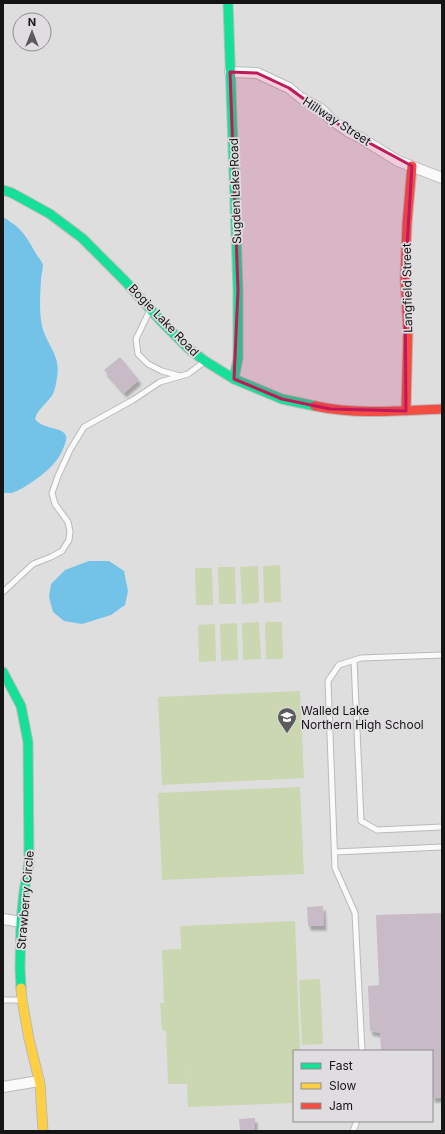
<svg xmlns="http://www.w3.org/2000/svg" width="445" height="1134" viewBox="0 0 445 1134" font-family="Inter,sans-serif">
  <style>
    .green { fill: #cbd7b1 }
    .water { fill: #73c2e8 }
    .building { fill: #c8bac7; filter: url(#shadow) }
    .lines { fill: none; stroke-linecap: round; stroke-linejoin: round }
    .lane-casing { stroke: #bbbabb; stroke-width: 7 }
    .street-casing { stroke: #bbbabb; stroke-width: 12 }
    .fast-casing { stroke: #bbbabb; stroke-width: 11 }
    .slow-casing { stroke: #bbbabb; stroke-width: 11 }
    .jam-casing { stroke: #bbbabb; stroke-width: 11 }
    .lane { stroke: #fafafa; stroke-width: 5 }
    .street { stroke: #fafafa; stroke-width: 10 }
    .fast { stroke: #16e098; stroke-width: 9 }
    .slow { stroke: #ffcf43; stroke-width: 9 }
    .jam { stroke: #f24e42; stroke-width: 9 }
    .marked { fill: #c2185b; fill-opacity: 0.2; stroke: #c2185b; stroke-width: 3; stroke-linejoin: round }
    .labels { text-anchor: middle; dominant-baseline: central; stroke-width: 3.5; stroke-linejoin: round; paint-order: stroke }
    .street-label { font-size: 12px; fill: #161516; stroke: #e0dde0 }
    .poi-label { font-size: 12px; fill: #161516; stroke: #e0dde0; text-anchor: start }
  </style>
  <defs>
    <filter id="shadow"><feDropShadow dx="2.5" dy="4.5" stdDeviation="1" flood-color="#0004"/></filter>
  </defs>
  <rect width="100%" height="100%" fill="#dfdedf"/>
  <!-- green -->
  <path class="green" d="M280 565 281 602 264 603 263 566Z
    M258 566 259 603 242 604 240 567Z
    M218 567H235L236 604H219Z
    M195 568H212L213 605H196Z
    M259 622 261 659 243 660 242 623Z
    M265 622H282L283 659H266Z
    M237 623 238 660 221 661 220 624Z
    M215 624 216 661 199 662 198 625Z
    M300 691 304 778 162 785 158 697Z
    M300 787 304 874 162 880 158 793Z
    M295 921 300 1051H294V1103L188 1107 186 1056 187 1084H168L166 1031 162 1030 160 1003H164L162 950 181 949 180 926Z
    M320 979 323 1044 302 1045 299 980Z"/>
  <!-- water -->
  <path class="water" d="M3 217C21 228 25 234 35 252 37 256 42 261 43 265 43 270 41 275 41 280 40 295 39 311 42 326 47 346 61 355 57 377 56 384 55 392 51 397 45 405 37 410 35 419 42 429 60 427 65 434 68 438 65 444 63 449 61 453 59 458 55 462 48 472 24 489 12 493 9 493 6 493 3 493Z
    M89 561H109L124 571 128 591 125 605 111 615 82 624 64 621 53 612 49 597 51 584 65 570Z"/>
  <!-- building -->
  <path class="building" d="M120 357 139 380 124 393 104 370Z
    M323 906 324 926H308L307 907Z
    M442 913V1098H432V1051L381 1050 380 1033 370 1031 368 986 379 985 376 915Z
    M255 1118V1131H240L239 1119Z"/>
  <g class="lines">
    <!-- lane casing -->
    <g class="lane-casing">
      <path id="lane" d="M150 310 136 339 138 354 148 364 162 371 180 376
        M3 592 33 564 51 557 62 551 69 540 70 531 68 522 55 504 52 493 58 476 70 450 84 427 133 400 160 382 188 374 204 362
        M354 661 361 821 377 830 442 827
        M335 852 442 847
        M3 1000H21
        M362 1051 355 913 335 868 328 681 339 665 361 658 442 655
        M353 1131 357 1121"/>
    </g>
    <!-- street casing -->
    <g class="street-casing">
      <path id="street" d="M230 72 257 73 289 88 301 98 321 109 333 121 349 132 361 138 398 161 442 178
        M3 919 21 922
        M3 1087 39 1081"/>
    </g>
    <!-- fast casing -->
    <g class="fast-casing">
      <path id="fast" d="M228 3 238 290V358L234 379
        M3 190 12 193 50 214 82 238 125 281 161 321 189 349 205 361 234 379 282 399 315 406
        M3 672 21 706 28 742 29 863 24 892 21 922 20 968 21 988"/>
    </g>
    <!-- slow casing -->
    <g class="slow-casing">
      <path id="slow" d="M21 988 22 1000 29 1039 40 1084 43 1131"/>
    </g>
    <!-- jam casing -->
    <g class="jam-casing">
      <path id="jam" d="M315 406C357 415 400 411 442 409
        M406 411 408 329 405 279 407 224 412 166"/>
    </g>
    <!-- lane -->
    <use href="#lane" class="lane"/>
    <!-- street -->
    <use href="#street" class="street"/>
    <!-- fast -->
    <use href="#fast" class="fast"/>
    <!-- slow -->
    <use href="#slow" class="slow"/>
    <!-- jam -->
    <use href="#jam" class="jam"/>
  </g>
  <!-- marked area -->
  <path class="marked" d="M230 72 257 73 289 88 349 132 412 166 405 279 406 411 330 409 282 399 234 379 238 290Z"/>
  <!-- icons -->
  <defs>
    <g id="school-pin" transform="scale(1)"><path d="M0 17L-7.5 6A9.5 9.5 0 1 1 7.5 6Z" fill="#5c5b5c" stroke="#e0dde0"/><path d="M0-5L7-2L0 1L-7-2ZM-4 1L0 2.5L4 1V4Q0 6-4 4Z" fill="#fff"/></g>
  </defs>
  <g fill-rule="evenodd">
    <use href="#school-pin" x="287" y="717"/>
  </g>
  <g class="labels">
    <!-- street labels -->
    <g class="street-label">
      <text transform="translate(337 121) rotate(33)">Hillway Street</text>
      <text transform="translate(235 191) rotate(-92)">Sugden Lake Road</text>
      <text transform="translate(407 288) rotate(-91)">Langfield Street</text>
      <text transform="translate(164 320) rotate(46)">Bogie Lake Road</text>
      <text transform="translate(25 900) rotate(-85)">Strawberry Circle</text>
    </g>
    <!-- poi labels -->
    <g class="poi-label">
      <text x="301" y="710">Walled Lake<tspan x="301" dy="14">Northern High School</tspan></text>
    </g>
  </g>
  <!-- border -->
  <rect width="445" height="1134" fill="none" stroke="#161516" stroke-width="8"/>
  <!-- legend -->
  <rect x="293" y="1050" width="140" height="72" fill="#e0dde0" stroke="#8f8d8f"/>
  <rect x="301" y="1063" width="20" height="6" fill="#16e098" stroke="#8f8d8f"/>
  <text x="329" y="1070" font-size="12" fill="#161516">Fast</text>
  <rect x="301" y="1083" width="20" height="6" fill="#ffcf43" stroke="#8f8d8f"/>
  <text x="329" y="1090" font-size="12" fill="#161516">Slow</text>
  <rect x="301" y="1103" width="20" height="6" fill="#f24e42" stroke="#8f8d8f"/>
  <text x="329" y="1110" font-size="12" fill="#161516">Jam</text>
  <!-- north arrow -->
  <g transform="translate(32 32)"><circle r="19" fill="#e0dde0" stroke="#8f8d8f"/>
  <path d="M0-3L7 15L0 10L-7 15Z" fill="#5c5b5c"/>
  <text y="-6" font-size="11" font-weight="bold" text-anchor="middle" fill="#161516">N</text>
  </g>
</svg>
